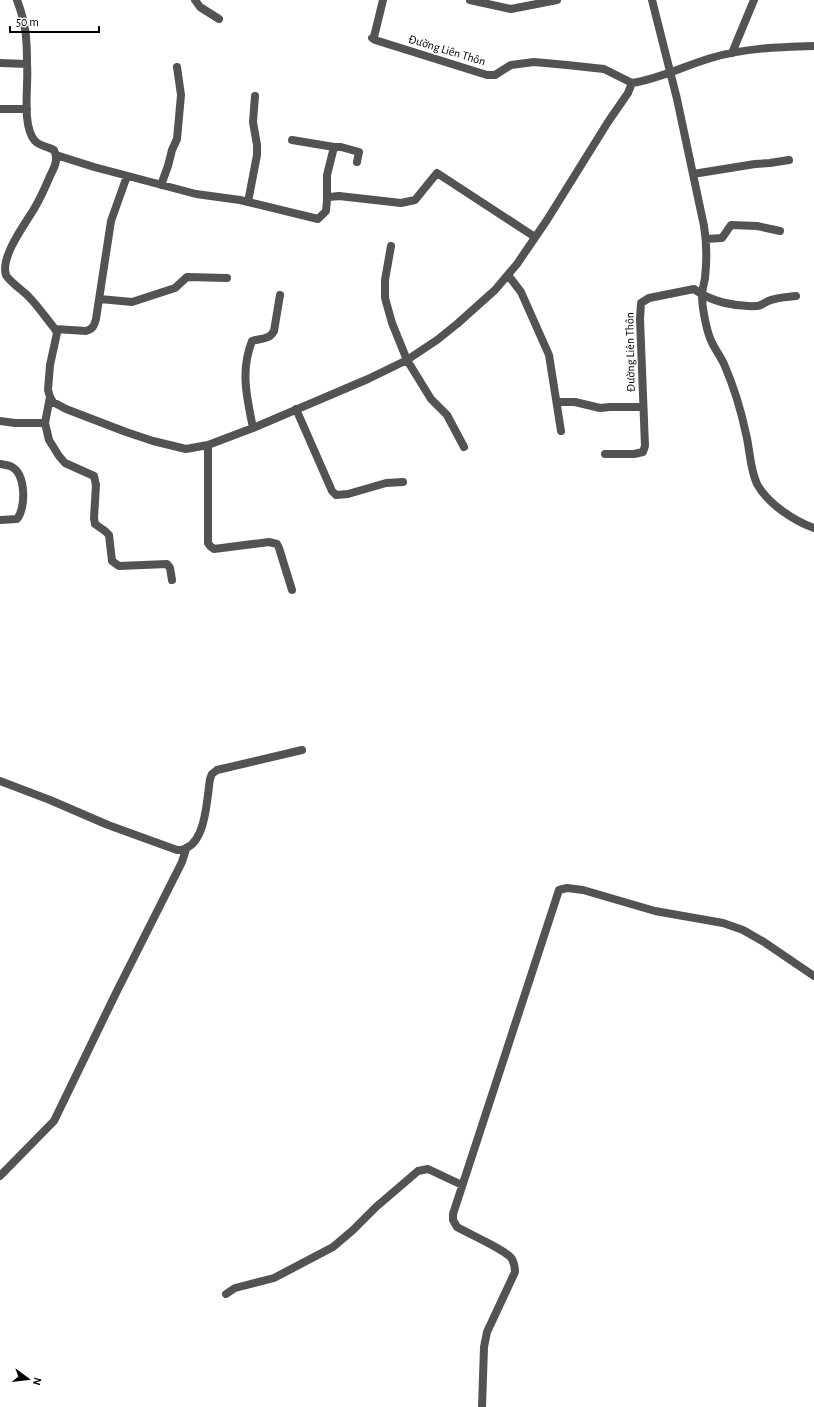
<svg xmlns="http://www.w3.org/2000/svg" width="814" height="1407" viewBox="0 0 814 1407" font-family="'Alegreya Sans',sans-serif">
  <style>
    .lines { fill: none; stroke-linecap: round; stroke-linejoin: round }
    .minor { stroke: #535353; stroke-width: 8 }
    .labels { text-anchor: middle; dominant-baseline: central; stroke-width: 3; stroke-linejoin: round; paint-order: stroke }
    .street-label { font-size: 12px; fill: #000; stroke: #fff }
  </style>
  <rect width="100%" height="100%" fill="#fff"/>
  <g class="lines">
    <!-- minor -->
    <path class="minor" d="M17 0C26 24 27 38 27 64
      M195 0 200 7 219 19
      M383 0 374 37 372 38 375 40 487 75H495L511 65 534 62 567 65 604 69 632 83
      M470 0 511 9 557 0
      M652 0 677 99 704 226C707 244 707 260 705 278 704 284 702 290 702 296 702 306 706 328 710 338 713 347 720 355 724 364 734 387 741 410 746 434 750 450 750 469 757 484 767 503 794 521 814 528
      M732 53 754 0
      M0 63 27 64C29 84 21 125 35 141 40 146 48 147 54 150 59 160 54 168 50 176 45 188 40 199 34 209 25 224 0 257 6 275 8 280 23 291 28 296 38 306 46 318 55 329L57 333 50 365 48 390 50 397 53 402 66 409 126 432 153 441 186 449 208 445 253 428 368 379 407 360 437 340 457 324 495 290 517 264 547 220 608 122 628 93 632 83C659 79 684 66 711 58 744 48 779 47 814 46
      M0 109H27
      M292 140 334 147 327 175V200
      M334 147H341L359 152 357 162
      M56 155 94 167 196 194 240 200 318 219 326 211 327 200 329 197 339 196 401 203 415 200 437 173 535 237
      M693 174 755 164 770 163 789 160
      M161 185 168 166 172 150 177 139 181 95 177 67
      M248 202 257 155V145L253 122 255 96
      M706 239 722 238 731 225 757 226 780 231
      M391 246 385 280V298L392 323 407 360 431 399 447 415 464 447
      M508 275 521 292 549 355 561 431
      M100 299 132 302 175 288 187 277 227 278
      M55 329 86 331C93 329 94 326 96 319L111 221 127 176
      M50 397 45 423 49 440 59 456 65 463 94 476 96 485 94 518 95 524 105 531 109 535 112 561 119 566 167 564 170 568 172 580
      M557 402H575L600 408 610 407H643
      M296 409 332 491 336 495 348 494 386 483 403 482
      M0 421 15 423H45
      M253 428C247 398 240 371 252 341 261 338 269 340 274 331L280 295
      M208 445V543L210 546 214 549 269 542 277 544 279 548 292 590
      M605 454H634L643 452 645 446 640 319 641 303 649 298 694 289C711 302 736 307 757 306 762 306 766 301 771 300 779 297 788 297 796 296
      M0 464C4 465 9 465 12 467 26 475 26 508 17 519L0 520
      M0 781 50 800 108 825 177 850C180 850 184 850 186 848 206 840 207 798 210 779L212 774 217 770 302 750
      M0 1176 54 1121 115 995 182 862 186 849
      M226 1294 235 1288 274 1278 333 1247 353 1230 376 1207 418 1171 428 1169 462 1185
      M482 1407 484 1347 487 1332 515 1272C515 1267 514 1263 512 1259 506 1250 469 1234 457 1227L453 1220V1214L559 890 567 888 583 890 655 911 723 923 743 930 764 942 814 976"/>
  </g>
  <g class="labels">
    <!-- street labels -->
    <g class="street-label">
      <text transform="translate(447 50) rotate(17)">Đường Liên Thôn</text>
      <text transform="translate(630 352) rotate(-91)">Đường Liên Thôn</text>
    </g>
  </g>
  <!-- north arrow -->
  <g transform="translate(28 1379) rotate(105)" stroke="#ffffff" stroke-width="3" paint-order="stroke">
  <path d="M0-3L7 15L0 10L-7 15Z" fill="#000000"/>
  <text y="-6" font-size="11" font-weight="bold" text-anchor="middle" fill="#000000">N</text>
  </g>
  <!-- scale -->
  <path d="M10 26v6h89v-6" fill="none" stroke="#000000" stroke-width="2"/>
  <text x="16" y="26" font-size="12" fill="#000000" stroke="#ffffff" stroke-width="3" paint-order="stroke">50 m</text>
</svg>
